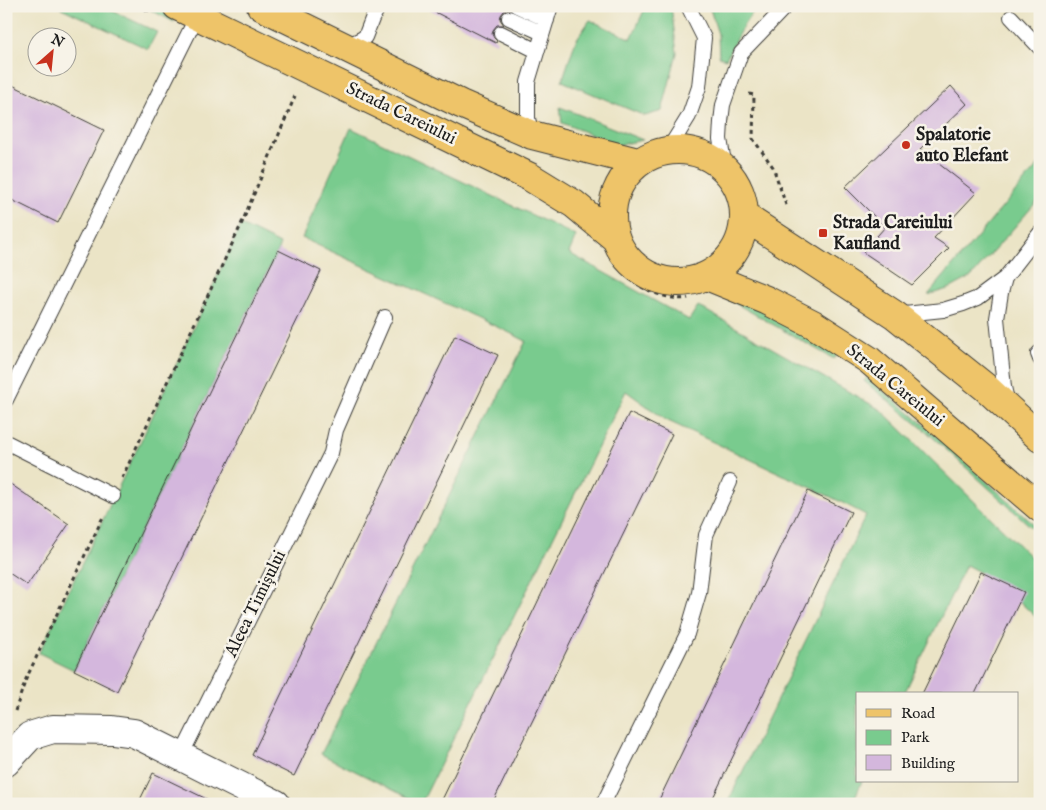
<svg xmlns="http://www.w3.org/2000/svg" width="1046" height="810" viewBox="0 0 1046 810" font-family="'IM FELL English',serif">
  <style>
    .green { fill: #79cb8e; stroke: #4a7455 }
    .building { fill: #d4b7dd }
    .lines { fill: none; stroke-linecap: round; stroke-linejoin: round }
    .lane-casing { stroke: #3b3a36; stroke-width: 16 }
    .street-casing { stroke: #3b3a36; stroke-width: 30 }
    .primary-casing { stroke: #3b3a36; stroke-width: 30 }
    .path { stroke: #3b3a36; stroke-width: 3; stroke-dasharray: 4 4; stroke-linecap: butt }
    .lane { stroke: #fff; stroke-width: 14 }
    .street { stroke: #fff; stroke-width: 28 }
    .primary { stroke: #eec469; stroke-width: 28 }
    .poi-dot { fill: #c8321e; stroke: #f7f3e8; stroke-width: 2 }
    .labels { text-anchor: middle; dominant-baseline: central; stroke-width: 5; stroke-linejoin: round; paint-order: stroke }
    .street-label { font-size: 18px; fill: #1c1c1c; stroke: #f7f3e8 }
    .poi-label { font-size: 18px; font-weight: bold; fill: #1c1c1c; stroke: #f7f3e8; text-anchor: start }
  </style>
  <rect width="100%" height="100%" fill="#f7f3e8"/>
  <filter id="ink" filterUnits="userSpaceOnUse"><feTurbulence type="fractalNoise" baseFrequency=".02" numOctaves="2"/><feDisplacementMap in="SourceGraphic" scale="10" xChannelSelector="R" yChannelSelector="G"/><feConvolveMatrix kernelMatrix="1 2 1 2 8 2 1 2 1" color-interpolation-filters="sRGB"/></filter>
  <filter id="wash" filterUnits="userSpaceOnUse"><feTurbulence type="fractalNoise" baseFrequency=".0096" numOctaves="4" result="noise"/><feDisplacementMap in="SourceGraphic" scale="20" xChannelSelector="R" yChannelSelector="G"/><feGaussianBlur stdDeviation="1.12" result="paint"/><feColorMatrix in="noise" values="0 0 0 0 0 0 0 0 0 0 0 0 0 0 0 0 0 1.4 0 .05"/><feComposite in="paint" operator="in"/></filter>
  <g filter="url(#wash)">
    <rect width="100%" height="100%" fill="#ebe4c6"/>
    <!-- green -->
    <path class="green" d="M57 6H102L157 32 148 49Z
      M143 6H161L174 13V22Z
      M646 6H671L677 53 662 111 645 116 562 81 576 40 590 20 631 39Z
      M709 6H758C744 22 735 40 726 59L719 57 718 34Z
      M560 107 643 140 618 145 562 123Z
      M351 128 576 236 569 253 689 320 698 306 881 410 1040 566V621L1000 583 966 565 904 694H857V781H862L852 804H727L866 515 835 499 666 420 626 391 421 804 321 754 526 341 506 331 302 238Z
      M1040 163V198L971 277 951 288 928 295Z
      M241 225 280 244 278 250 74 670 39 653 145 432Z
      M710 289 729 291 839 352 834 359Z
      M867 377 928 428 1040 530V535L926 431 864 381Z"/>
    <g id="blocks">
      <!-- building -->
      <path class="building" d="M423 6H508L509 9 504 11 501 15 500 19 504 25H497L493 30 492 34 494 38 497 41 496 43Z
        M6 82 104 130 58 223 6 197Z
        M951 86 967 104 920 149 976 193 934 238 949 248 912 285 863 252 885 227 845 187Z
        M278 250 321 271 117 691 74 670Z
        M455 335 498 355 294 776 252 755Z
        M629 413 672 434 492 804H440Z
        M6 481 69 524 27 585 6 571Z
        M808 491 851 512 710 804H657Z
        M981 572 1024 592 975 694H922Z
        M153 773 217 804H138Z"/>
    </g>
  </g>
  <g filter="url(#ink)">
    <use href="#blocks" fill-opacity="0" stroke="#3b3a36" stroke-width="1"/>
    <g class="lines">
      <!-- lane casing -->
      <g class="lane-casing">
        <path id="lane" d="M517 6 547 20
          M1011 17 1040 48
          M509 18 542 33
          M501 33 537 51
          M345 47 365 37 372 19 379 6
          M531 134 528 118V82L551 6
          M668 150 689 116 699 87 704 38 688 6
          M725 168 720 139 721 122 723 105 741 53 786 6
          M1005 278 1001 293 997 318 1004 387 1008 404
          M895 315 943 310 963 304 978 298 1005 278 1040 233
          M1040 352 1038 354 1040 359
          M6 400 197 16
          M6 442 113 496
          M181 756 331 453 336 430 385 317
          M603 804 687 634 699 593 706 535 730 482"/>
      </g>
      <!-- street casing -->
      <g class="street-casing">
        <path id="street" d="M6 762 30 736 53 729 112 730 134 733 276 804"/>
      </g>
      <!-- primary casing -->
      <g class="primary-casing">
        <path id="primary" d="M177 6 530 177 574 204 615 238
          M261 6 461 104 532 135 638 162
          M612 216a66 66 0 1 1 132 0a66 66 0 1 1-132 0Z
          M745 217 895 315 985 387 1040 438
          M707 276 766 300 813 324 869 360 1040 508"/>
      </g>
      <!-- path -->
      <path class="path" d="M138 6 149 11
        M749 94 754 95 753 139 773 167 787 208
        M617 266C623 271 628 279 635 283 646 291 675 302 688 298
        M122 478 241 225 295 96
        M15 711 26 679 104 515"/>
      <!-- lane -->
      <use href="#lane" class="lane"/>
      <!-- street -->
      <use href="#street" class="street"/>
      <!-- primary -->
      <use href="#primary" class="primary"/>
    </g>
  </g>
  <!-- markers -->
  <g class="poi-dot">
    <circle cx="906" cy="145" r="5"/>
    <rect x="818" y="228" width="10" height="10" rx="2.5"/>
  </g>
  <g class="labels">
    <!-- street labels -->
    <g class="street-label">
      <text transform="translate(401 114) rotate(26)">Strada Careiului</text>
      <text transform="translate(895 386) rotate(39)">Strada Careiului</text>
      <text transform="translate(256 604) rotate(-64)">Aleea Timișului</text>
    </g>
    <!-- poi labels -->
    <g class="poi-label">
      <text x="916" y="135">Spalatorie<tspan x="916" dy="21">auto Elefant</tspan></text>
      <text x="833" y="223">Strada Careiului<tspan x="833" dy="21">Kaufland</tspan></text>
    </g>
  </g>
  <!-- margin -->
  <rect width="1046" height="810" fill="none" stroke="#f7f3e8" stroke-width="25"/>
  <!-- legend -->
  <rect x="856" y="692" width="162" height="90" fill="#f7f3e8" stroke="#9f9d96"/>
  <rect x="866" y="709" width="25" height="8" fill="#eec469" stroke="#9f9d96"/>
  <text x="901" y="718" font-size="15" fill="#1c1c1c">Road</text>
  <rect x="866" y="730" width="25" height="15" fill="#79cb8e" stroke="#9f9d96"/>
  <text x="901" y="742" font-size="15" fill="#1c1c1c">Park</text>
  <rect x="866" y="755" width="25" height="15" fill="#d4b7dd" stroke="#9f9d96"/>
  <text x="901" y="768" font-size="15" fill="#1c1c1c">Building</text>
  <!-- north arrow -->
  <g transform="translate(52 52) rotate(27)"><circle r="24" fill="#f7f3e8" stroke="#9f9d96"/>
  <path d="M0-4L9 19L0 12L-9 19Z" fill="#c8321e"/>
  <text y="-8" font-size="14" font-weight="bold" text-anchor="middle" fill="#1c1c1c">N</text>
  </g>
</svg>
